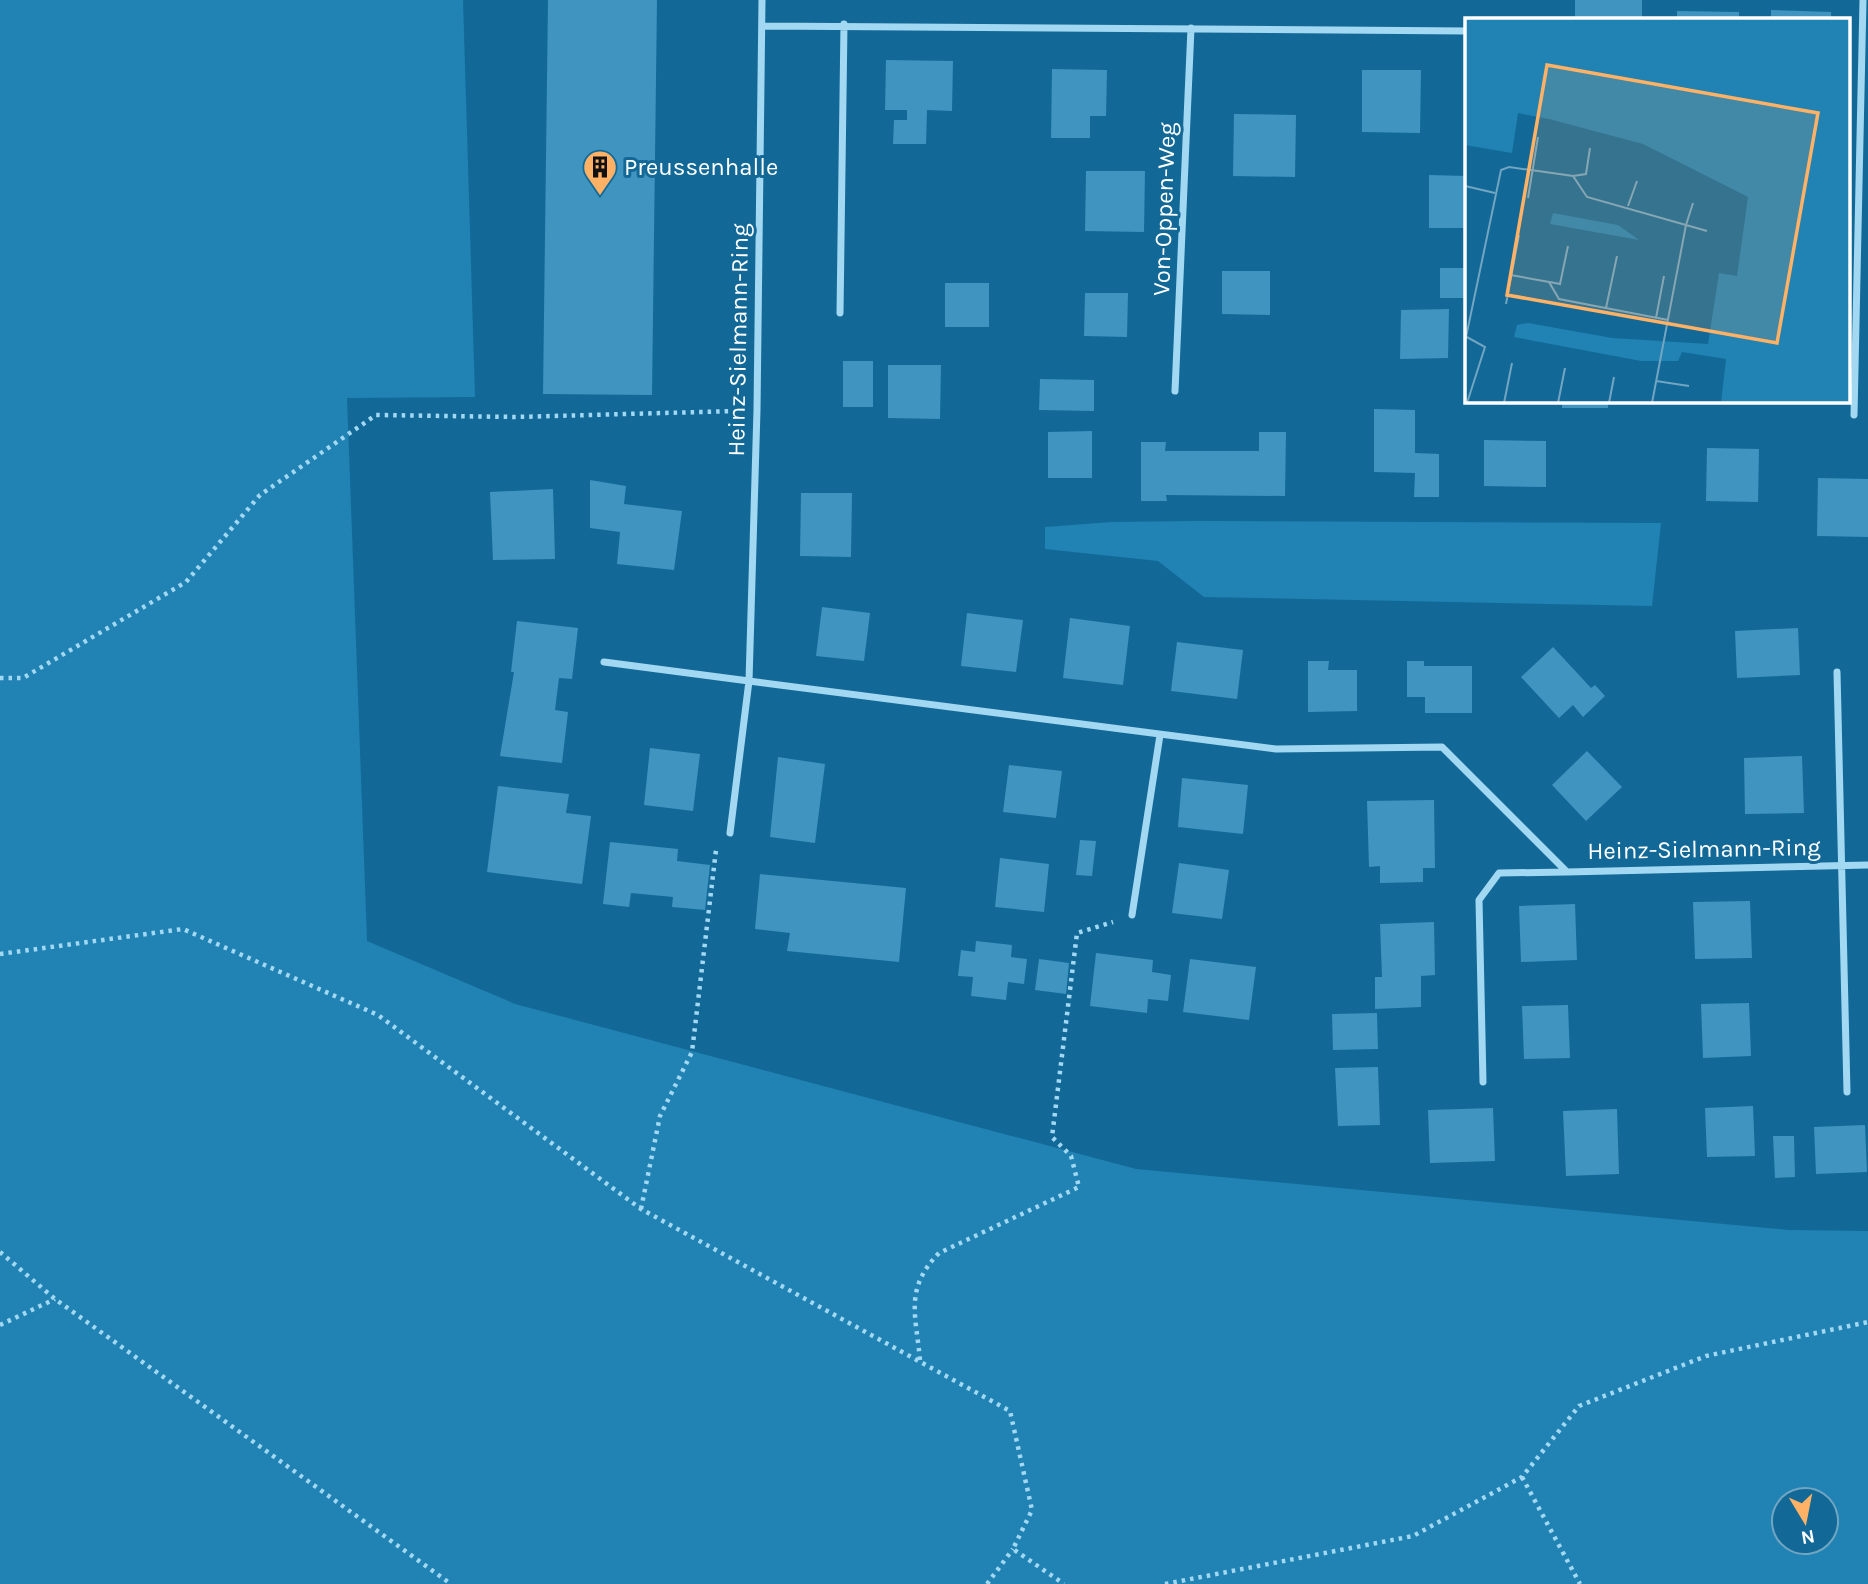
<svg xmlns="http://www.w3.org/2000/svg" width="1868" height="1584" viewBox="0 0 1868 1584" font-family="Karla,sans-serif">
  <style>
    .green { fill: #2183b4; fill-rule: evenodd }
    .building { fill: #3f94c0 }
    .lines { fill: none; stroke-linecap: round; stroke-linejoin: round }
    .path { stroke: #a3d8f3; stroke-width: 4.5; stroke-dasharray: 3.5 5; stroke-linecap: butt }
    .street { stroke: #a3d8f3; stroke-width: 7 }
    .labels { text-anchor: middle; dominant-baseline: central; stroke-width: 6; stroke-linejoin: round; paint-order: stroke }
    .poi-label { font-size: 24px; fill: #fff; stroke: #126997; text-anchor: start }
    .street-label { font-size: 24px; fill: #fff; stroke: #126997 }
    .inset-road { fill: none; stroke: #71a5c1; stroke-width: 2 }
    .view { fill: #ffb165; fill-opacity: 0.15; stroke: #ffb165; stroke-width: 3.5 }
    .inset-edge { fill: none; stroke: #fff; stroke-width: 3.5 }
  </style>
  <rect width="100%" height="100%" fill="#126997"/>
  <!-- green -->
  <path class="green" d="M0 0H463L475 397 347 398 367 941 515 1004 1136 1169 1789 1230 1868 1231V1584H0ZM1826 1500V1542H1784V1500Z
    M1196 521 1661 523 1652 606 1204 597 1158 561 1045 549V527L1112 522Z"/>
  <!-- building -->
  <path class="building" d="M548 0H657L652 395 543 394Z
    M1575 0H1642V19H1575Z
    M1771 10 1831 12V19H1771Z
    M1677 11 1739 12V19H1677Z
    M886 60 953 61 952 111 927 110 926 144H893L894 120H907V110H885Z
    M1052 69 1107 70 1106 116H1090V138H1051Z
    M1362 70H1421L1420 133 1362 132Z
    M1234 114 1296 115 1295 177 1233 176Z
    M1086 171H1145L1144 232 1085 231Z
    M1429 175 1467 176V228H1429Z
    M1440 268H1467V298H1440Z
    M1222 271H1270V315L1222 314Z
    M945 283H989V327H945Z
    M1085 293H1128L1127 337 1084 336Z
    M1449 309 1448 358 1400 359 1401 310Z
    M843 361H873V407H843Z
    M888 365H941L940 419 888 418Z
    M1040 379 1094 380V411L1039 410Z
    M1562 401H1608V408H1562Z
    M1374 409 1415 410V453L1439 454V497H1414L1415 473 1374 472Z
    M1092 431V478H1048V432Z
    M1259 432H1286L1285 496 1166 495 1167 501H1141V442H1166L1165 451H1259Z
    M1484 440 1546 441V487L1484 486Z
    M1707 448 1759 449 1758 502 1706 501Z
    M1818 478 1868 479V537L1817 536Z
    M590 480 626 486 624 504 682 511 674 570 617 564 620 532 590 528Z
    M553 489 555 559 493 560 490 492Z
    M801 493H852L851 557 800 556Z
    M822 607 870 613 864 661 816 656Z
    M967 613 1023 620 1016 672 961 666Z
    M1070 618 1130 626 1123 685 1063 678Z
    M517 621 578 628 572 679 559 678 555 710 568 712 562 763 500 756 514 672H511Z
    M1798 628 1800 675 1737 678 1735 631Z
    M1177 642 1243 650 1237 699 1171 691Z
    M1553 647 1591 688 1595 685 1605 696 1583 717 1573 705 1559 718 1521 677Z
    M1308 661H1329L1328 670H1357V711L1308 712Z
    M1407 661H1424V666H1472V713H1425V697H1407Z
    M650 748 700 754 693 811 644 805Z
    M1587 751 1622 787 1586 821 1552 785Z
    M1802 756 1804 813 1745 814 1744 758Z
    M778 757 825 764 815 843 770 837Z
    M1009 765 1062 771 1056 818 1003 812Z
    M1182 778 1248 785 1243 834 1178 827Z
    M498 786 569 794 566 813 591 816 582 884 487 872Z
    M1434 800 1435 868H1423V882L1380 883V866L1369 867 1367 801Z
    M1080 840 1096 841 1092 876 1076 875Z
    M610 842 678 849 677 861 710 865 705 910 672 907 673 897 631 893 629 907 603 904Z
    M1000 858 1049 864 1044 912 995 907Z
    M1179 863 1229 870 1222 919 1172 913Z
    M760 874 906 888 899 962 787 951 790 933 755 929Z
    M1750 901 1752 958 1695 959 1693 902Z
    M1575 904 1577 960 1521 962 1519 906Z
    M1434 922 1435 975 1421 976V1007L1375 1009V977H1382L1380 924Z
    M976 941 1012 945 1011 957 1027 959 1024 984 1008 982 1006 1000 971 996 973 977 958 976 961 950 975 952Z
    M1096 953 1153 960 1152 972 1171 975 1168 1001 1148 999 1147 1013 1090 1006Z
    M1039 959 1069 963 1066 994 1035 990Z
    M1190 959 1256 967 1249 1020 1183 1012Z
    M1749 1003 1751 1056 1703 1058 1701 1004Z
    M1568 1005 1570 1058 1524 1059 1522 1006Z
    M1377 1013 1378 1049 1333 1050 1332 1014Z
    M1378 1067 1380 1125 1338 1126 1335 1068Z
    M1753 1106 1755 1156 1707 1157 1705 1108Z
    M1493 1108 1495 1161 1430 1163 1428 1110Z
    M1617 1109 1619 1174 1566 1176 1563 1111Z
    M1865 1125 1867 1172 1816 1174 1814 1127Z
    M1773 1136H1794L1795 1177 1775 1178Z"/>
  <g class="lines">
    <!-- path -->
    <path class="path" d="M0 678H23L186 582 260 495 376 415 516 417 737 411
      M0 954 183 929 378 1015 641 1209 1010 1411 1032 1510 1013 1549 1064 1584
      M641 1209 660 1116 692 1052 716 850
      M0 1252 55 1299 451 1584
      M0 1325 55 1299
      M920 1360C916 1315 904 1289 939 1253L1079 1187 1071 1156 1052 1137 1077 933 1113 922
      M1522 1477 1580 1584
      M987 1584 1013 1549
      M1165 1584 1413 1536 1522 1477 1579 1406 1706 1356 1868 1322"/>
    <!-- street -->
    <path class="street" d="M762 0 757 410 749 681 1276 749 1442 747 1567 872 1868 865
      M762 26 1467 31
      M840 313 844 24
      M1175 391 1191 28
      M1854 415 1863 0
      M604 662 749 681 730 833
      M1837 672 1847 1092
      M1132 915 1160 735
      M1483 1082 1479 900 1499 873 1567 872"/>
  </g>
  <!-- icons -->
  <defs>
    <g id="building-pin" transform="scale(1.75)"><path d="M0 17L-7.5 6A9.5 9.5 0 1 1 7.5 6Z" fill="#ffb165" stroke="#126997"/><path d="M-4-6H4V6H1V3H-1V6H-4ZM-2.5-4.3h1.7v1.8h-1.7ZM.8-4.3h1.7v1.8H.8ZM-2.5-1h1.7V.8h-1.7ZM.8-1h1.7V.8H.8Z" fill="#111"/></g>
  </defs>
  <g fill-rule="evenodd">
    <use href="#building-pin" x="600" y="167"/>
  </g>
  <g class="labels">
    <!-- poi labels -->
    <g class="poi-label">
      <text x="624" y="167">Preussenhalle</text>
    </g>
    <!-- street labels -->
    <g class="street-label">
      <text transform="translate(1164 209) rotate(-88)">Von-Oppen-Weg</text>
      <text transform="translate(738 340) rotate(-89)">Heinz-Sielmann-Ring</text>
      <text transform="translate(1704 849) rotate(-1)">Heinz-Sielmann-Ring</text>
    </g>
  </g>
  <!-- overview -->
  <g transform="translate(1465 18)">
    <rect width="385" height="385" fill="#126997"/>
    <path d="M0 0H385V385H256L261 341 217 334 213 343H176L49 319 52 307 63 305 147 320 243 326 254 255 272 258 283 179 178 126 84 101 53 95 47 135 0 127ZM88 195 153 207 174 222 85 206Z" fill="#2183b4"/>
    <path class="inset-road" d="M108 158 121 156 125 130M0 168 30 175M63 180 73 119M228 185 221 207 242 213M163 188 172 163M46 257 84 264 94 281 203 302M85 264 95 266 103 228M41 286 54 217M141 290 152 238M191 300 199 258M0 318 20 329 2 385M0 324 36 152 44 149 108 158 122 179 221 207 187 385M191 363 224 368M39 385 47 345M93 385 100 350M144 385 149 359"/>
    <path class="view" d="M82 47 353 95 312 325 42 277Z"/>
    <rect width="385" height="385" class="inset-edge"/>
  </g>
  <!-- north arrow -->
  <g transform="translate(1805 1521) rotate(170)"><circle r="33" fill="#126997" stroke="#71a5c1" stroke-width="2"/>
  <path d="M0-5L12 26L0 18L-12 26Z" fill="#ffb165"/>
  <text y="-10" font-size="19" font-weight="bold" text-anchor="middle" fill="#ffffff">N</text>
  </g>
</svg>
